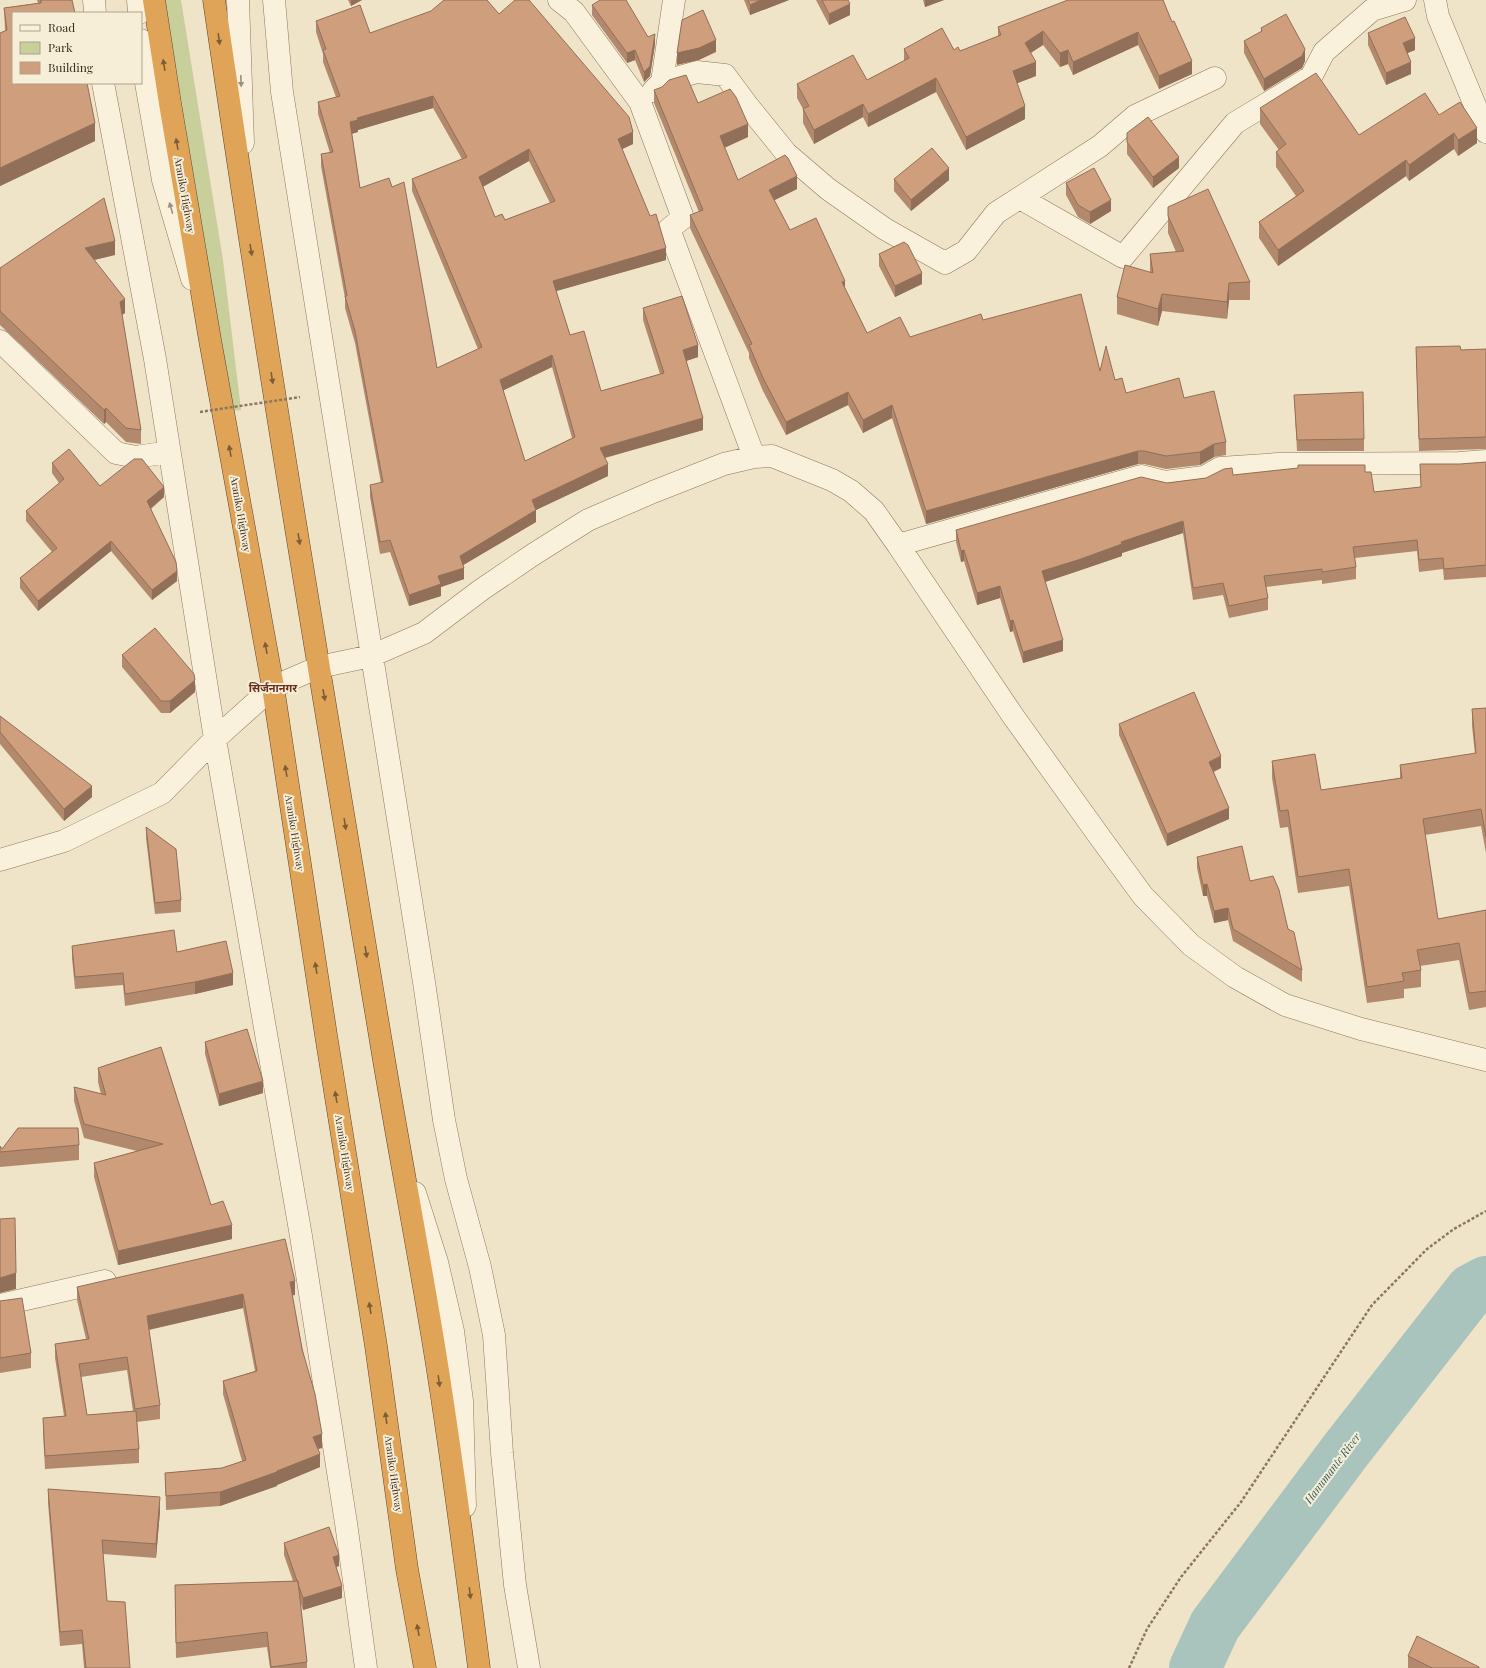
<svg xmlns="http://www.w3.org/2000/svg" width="1486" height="1668" viewBox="0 0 1486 1668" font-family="'Playfair Display','Noto Sans Devanagari',serif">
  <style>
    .green { fill: #c9cf9b }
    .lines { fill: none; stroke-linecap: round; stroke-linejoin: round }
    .river { stroke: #a9c4bc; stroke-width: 52 }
    .minor-casing { stroke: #8d765c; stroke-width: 23 }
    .highway-casing { stroke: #5b4430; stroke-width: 23 }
    .path { stroke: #8d765c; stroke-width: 2.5; stroke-dasharray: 3 2; stroke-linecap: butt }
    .minor { stroke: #faf1dc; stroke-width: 22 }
    .highway { stroke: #e0a458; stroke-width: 22 }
    .path-bridge { stroke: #8d765c; stroke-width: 2.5; stroke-dasharray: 3 2; stroke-linecap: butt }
    .wall { fill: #b2896c; fill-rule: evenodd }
    .shaded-wall { fill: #916f58 }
    .building { fill: #cf9f7d; stroke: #916f58; fill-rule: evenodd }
    .oneway { fill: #7e5d36 }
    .oneway2 { fill: #9c907e }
    .labels { text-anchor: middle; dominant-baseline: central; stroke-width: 4; stroke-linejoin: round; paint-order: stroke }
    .street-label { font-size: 10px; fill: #3d2e20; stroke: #f7eed8 }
    .neighbourhood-label { font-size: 11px; font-weight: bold; fill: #6b2e1e; stroke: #f7eed8 }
    .water-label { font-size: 11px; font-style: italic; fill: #2f5d5a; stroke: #f7eed8 }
  </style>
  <rect width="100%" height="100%" fill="#f0e4c8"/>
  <!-- green -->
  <path class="green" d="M165 0H181L223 260 241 410 232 411Z"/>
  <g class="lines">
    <!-- river -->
    <path class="river" d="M1195 1668 1215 1625 1346 1450 1471 1290 1486 1282"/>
    <!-- minor casing -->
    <g class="minor-casing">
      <path id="minor" d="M94 0 95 13
        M138 0 139 13
        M238 0 243 143
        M274 0 282 92 424 982 444 1120 456 1179 480 1267 494 1335 502 1453 515 1585 529 1668
        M559 0 574 12 640 102 683 218 669 229 754 457
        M1435 0 1438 16 1486 132
        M141 40 142 60 163 180 192 279
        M662 82 697 72 725 75 748 106 786 153 828 189 885 229 945 263 966 251 996 213 1100 146 1135 116 1215 78
        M103 83 155 359 215 739 301 1236 346 1523 366 1668
        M653 91 662 82 674 0
        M1020 198 1123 257 1235 123 1311 77 1324 52 1372 10 1405 0
        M0 341 116 453 136 457 169 452
        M898 545 1141 476 1165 482 1204 477 1220 468 1278 464 1459 463 1486 461
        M0 860 64 841 162 793 215 739 273 687 319 667 371 656 424 633 481 590 534 554 588 520 653 492 724 464 754 457 772 456 832 480 851 491 874 511 898 545 1013 716 1102 840 1143 896 1191 945 1235 977 1285 1005 1361 1029 1486 1060
        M415 1193 437 1262 453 1331 462 1401 465 1506
        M0 1305 105 1281"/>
    </g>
    <!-- highway casing -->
    <g class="highway-casing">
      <path id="highway" d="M154 0 170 103 210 340 273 687 326 1035 376 1346 407 1569 425 1668
        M214 0C265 350 324 699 382 1048 398 1145 417 1243 433 1340 451 1449 465 1559 479 1668"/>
    </g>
    <!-- path -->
    <path class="path" d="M1129 1668 1147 1629 1181 1577 1241 1502 1372 1305 1427 1249 1454 1229 1486 1211"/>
    <!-- minor -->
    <use href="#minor" class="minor"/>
    <!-- highway -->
    <use href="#highway" class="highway"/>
    <!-- path-bridge -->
    <path class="path-bridge" d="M200 412 300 397"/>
  </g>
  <!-- wall -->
  <path class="wall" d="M37 0H72L95 141 0 186V33L5 31 4 8 38 3Z
    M348 0H362L351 6Z
    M744 0H789L750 15Z
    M816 0H848L850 15 829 25Z
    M923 0H944L925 7Z
    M1163 0 1192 74 1159 89 1138 45 1073 75 1068 64 1060 67 1043 45 1031 53 1036 76 1017 83 1025 119 966 150 936 92 868 127 863 117 814 144 803 123V109L797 98V84L867 80 904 61V49L954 50 960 51 998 36V27Z
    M592 5 648 37 655 44 650 76 644 82 635 60 627 63 592 15Z
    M499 14 633 144 622 149 666 260 556 291 570 335 601 391 660 374 643 320V308L698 357 686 361 703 430 605 458 608 476 535 510 536 522 463 565 464 579 441 587V596L409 606 390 552 380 554 370 497V485L381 483 355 343 345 308V298L321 166V154L330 153 318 114V102L336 97 323 62V54L316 32V21L370 33ZM433 108 462 159 412 179V191L478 349 437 368 360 188 352 134 358 132V130ZM529 161 550 203 505 220 495 217 482 187ZM552 367 572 438 525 461 503 390Z
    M1261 28 1305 61 1302 68 1264 91 1244 53V41L1261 32Z
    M1368 33 1415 50 1407 53 1411 74 1386 85 1368 45Z
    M654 90 698 103 748 137 724 147 738 180 797 189 774 200 790 230 845 289 867 333 910 337 983 320 1100 371 1115 380 1126 393 1184 398 1226 442V455L1214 457 1200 465 1166 469 1144 464H1138L926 524 892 418 863 433 848 405 786 435 763 391 749 358V353L690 228V215L699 212 654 103Z
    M1260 108 1359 135 1439 115 1477 143 1458 156 1454 149 1409 181 1406 176 1278 266 1259 238V222L1296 196 1276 167V152L1279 150 1260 124Z
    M1127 133 1179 168 1153 188 1127 154Z
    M894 179 949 180 911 211 894 191Z
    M1066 183 1111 211 1090 224 1078 217 1066 195Z
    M1168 207 1250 282V300H1229L1227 319 1162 311 1158 326 1117 314V297L1150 272V254L1176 252 1168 233Z
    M879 254 922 284 895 297 879 266Z
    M115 255 94 260 125 313 122 315 141 430V444L126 442 106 422 104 424 0 325V268Z
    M1416 347 1461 350 1486 349V449L1419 451Z
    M1294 395 1364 439V451H1297Z
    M1486 462V577L1444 580 1443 569 1419 572 1417 551 1355 558 1356 567V579L1322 584V580L1266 587 1268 598V610L1229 618 1223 595 1193 600 1183 533 1122 553V556L1078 571 1045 582 1063 651 1023 663 1013 631 1010 632 1000 598 977 605 964 561 961 562 956 542V530L1167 483 1233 475 1365 472 1374 492 1421 487 1460 464Z
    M52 463 100 486 164 497 151 509 177 581 152 600 111 551 38 611 20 588V578L52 552 26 521V511L59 483 52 473Z
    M122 655 195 692 170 713H161L122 667Z
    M1486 708V853L1481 826 1425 835 1438 919 1486 910V1007L1469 1010 1459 960 1420 966 1421 970V987L1404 989V998L1367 1003 1349 886 1298 893 1288 827 1280 828 1272 778V761L1321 790 1400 778V765L1475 754 1472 726V709Z
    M0 716 92 797 64 821 0 744Z
    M1119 724 1221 768 1214 772 1229 819 1167 846 1119 735Z
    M146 827 181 900V912L155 914 146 838Z
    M1197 857 1250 881 1288 929 1302 970V982L1233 941 1228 920 1214 923 1207 896H1203L1197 868Z
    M72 946 177 952 233 985 195 994 125 1006 123 985 75 989 72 958Z
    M205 1042 263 1093 219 1106 205 1054Z
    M161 1047 211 1205 232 1239 118 1265 94 1177V1163L137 1151 84 1138 74 1101V1087L101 1094 98 1082V1068Z
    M79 1145V1160L0 1167V1146L2 1149Z
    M77 1287 295 1295H292L322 1448 318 1449 320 1467 277 1485V1486L220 1506 166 1510 165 1473 222 1468 242 1461 223 1394V1381L255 1371 243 1308 149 1330 160 1405V1419L137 1422 139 1449V1463L45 1469 43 1432V1418L64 1416 55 1358V1344L86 1339 77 1300ZM127 1370 133 1411 87 1415 81 1377Z
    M0 1301 31 1353V1368L0 1373Z
    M48 1489 160 1511 156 1558 103 1554 107 1601 130 1668H84L82 1644 60 1646 48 1503Z
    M284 1543 339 1566 336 1567 342 1598 303 1610 300 1601 307 1662V1668H270L267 1647 176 1658 175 1585 293 1581 284 1555Z
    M1408 1656 1479 1668H1408Z"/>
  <!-- shaded-wall -->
  <path class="shaded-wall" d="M351 0H362L351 6Z
    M761 0H789L750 15V5Z
    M925 0H944L925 7Z
    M850 4V15L829 25V14Z
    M1043 31V45L1025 56V43Z
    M1138 32V45L1073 75V62Z
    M655 34V44L650 76 644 82V72Z
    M1415 38V50L1403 55V43Z
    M716 40V52L699 60 677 65V53Z
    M1305 49V61L1302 68 1264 91V79Z
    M635 50V60L627 63V53Z
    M1068 50V64L1060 67V53Z
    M1192 61V74L1159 89V76Z
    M1036 62V76L1013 85V71Z
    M1411 62V74L1386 85V73Z
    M936 78V92L868 127V114Z
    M433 96V108L358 130V132L350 134V122L357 118Z
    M863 104V117L814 144V130Z
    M1025 106V119L966 150V137Z
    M95 123V141L0 186V168Z
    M748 124V137L720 150V136Z
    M1477 128V143L1458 156V140Z
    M633 132V144L618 151V139Z
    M1454 133V149L1409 181V165Z
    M529 149V161L479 189V177Z
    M1179 157V168L1153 188V177Z
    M1406 160V176L1278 266V250Z
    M949 168V180L911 211V200Z
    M797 176V189L769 203V190Z
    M1111 200V211L1090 224V212Z
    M115 241V255L85 262V248Z
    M666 248V260L553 292V281Z
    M922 273V284L895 297V286Z
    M845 281V294L842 282Z
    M1229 283V300L1227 319V302Z
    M1162 294V311L1158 326V309Z
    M125 299V313L120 316V302Z
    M698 345V357L683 362V350Z
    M552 355V367L500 392V380Z
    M848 392V405L786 435V422Z
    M892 405V418L863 433V420Z
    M106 408V422L104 424V410Z
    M703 418V430L600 459V448Z
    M1214 444V457L1200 465V452Z
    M1138 451V464L926 524V511Z
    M608 464V476L532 512V500Z
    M164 487V497L147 511V501Z
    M536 510V522L460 567V556Z
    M1183 521V533L1122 553V556L1078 571 1042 583V571L1121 542Z
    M111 541V551L38 611V601Z
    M964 550V561L961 562V551Z
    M464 568V579L441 587V596L409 606V595L438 576Z
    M177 571V581L152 600V590Z
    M1000 586V598L977 605V593Z
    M1013 620V631L1010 632V621Z
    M1063 640V651L1023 663V652Z
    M195 680V692L170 713V701Z
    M1221 756V768L1209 773V762Z
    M92 786V797L64 821V809Z
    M1229 808V819L1167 846V834Z
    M1207 884V896H1203V885Z
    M1228 908V920L1214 923V911Z
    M233 973V985L195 994V982Z
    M263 1081V1093L219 1106V1094Z
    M232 1225V1239L118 1265V1251Z
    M16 1273V1289L0 1293V1278Z
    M295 1281V1295L290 1296V1282Z
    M243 1294V1308L147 1330V1316Z
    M322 1434V1448L313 1450V1437Z
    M320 1454V1467L277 1485V1486L220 1506V1492L277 1471Z
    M160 1497V1511L156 1558V1544Z
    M339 1555V1566L333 1568V1557Z
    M342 1586V1598L303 1610V1598Z"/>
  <!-- building -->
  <path class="building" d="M41 0H72L75 13H13V83H87L95 123 0 168V33L7 30 4 8 41 3Z
    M444 0H487L499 14 515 0H529L629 117 633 132 618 139 650 216 656 214 666 248 553 281 570 335 584 331 601 391 664 373 643 308 682 296 698 345 683 350 703 418 600 448 608 464 532 500 536 510 460 556 464 568 438 576 441 584 409 595 390 540 380 542 370 485 383 482 355 331 345 296H347L321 154 333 152 318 102 340 96 323 50 326 49 316 21 360 5 370 33 431 11ZM433 96 467 157 412 179 482 347 437 368 404 182 392 187 389 178 360 188 350 122 358 120 357 118ZM529 149 555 201 505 220 502 214 495 217 479 177ZM552 355 575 437 525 461 500 380Z
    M600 0H626L648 37 655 34 650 66 644 72 635 50 627 53 592 5Z
    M748 0H761L750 5Z
    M822 0H848L850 4 829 14Z
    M1068 0H1163L1172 22 1174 21 1192 61 1159 76 1138 32 1073 62 1068 50 1060 53 1043 31 1025 43 1036 62 1013 71 1025 106 966 137 936 78 868 114 863 104 814 130 803 109 809 106 797 84 853 55 867 80 909 58 904 49 942 28 954 50 958 47 960 51 1001 35 998 27Z
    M703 10 716 40 699 48 677 53 682 20Z
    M1286 14 1305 49 1302 56 1264 79 1244 41 1262 31 1261 28Z
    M1405 17 1415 38 1403 43 1411 62 1386 73 1368 33Z
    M1316 73 1359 135 1425 93 1439 115 1460 102 1477 128 1458 140 1454 133 1409 165 1406 160 1278 250 1259 222 1304 191 1276 152 1286 144 1260 108Z
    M686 75 698 103 730 89 736 97 748 124 720 136 738 180 785 155 788 158 797 176 769 190 790 230 816 218 845 281 842 282 867 333 900 317 910 337 981 314 983 320 1081 294 1100 371 1106 346 1115 380 1122 378 1126 393 1179 378 1184 398 1214 391 1226 442 1214 444 1200 452 1166 456 1144 451H1138L926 511 892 405 863 420 848 392 786 422 763 378 749 345 752 344 690 215 703 210 654 90 662 87 669 80Z
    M1148 117 1179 157 1153 177 1127 142V133Z
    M932 148 949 168 911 200 894 179Z
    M1094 168 1111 200 1090 212 1078 205 1066 183Z
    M1208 189 1250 282 1229 283 1227 302 1162 294 1158 309 1117 297 1125 265 1153 273 1150 254 1184 251 1168 216V207Z
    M104 198 115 241 85 248 125 299 120 302 141 430 126 428 106 408 104 410 0 311V268Z
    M904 242 908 245 922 273 895 286 879 254Z
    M1460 346 1461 350 1486 349V437L1419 439 1416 347Z
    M1363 392 1364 439 1297 440 1294 395Z
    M69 449 100 486 134 459H142L164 487 147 501 176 562 177 571 152 590 111 541 38 601 20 578 57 548 26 511 64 479 52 463Z
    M1486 462V565L1444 569 1443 558 1419 560 1417 540 1353 547 1356 567 1322 572V569L1264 576 1268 598 1229 606 1223 583 1193 588 1183 521 1121 542 1122 544 1078 560 1042 571 1063 640 1023 652 1013 620 1010 621 1000 586 977 593 964 550 961 551 956 530 1141 477 1167 483 1206 478 1224 469 1232 468 1233 475 1298 468V465H1365V472H1371L1374 492 1421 487 1420 464H1460Z
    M155 628 194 674 195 680 170 701H161L122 655Z
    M1194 692 1221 756 1209 762 1229 808 1167 834 1119 724Z
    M1486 708V836L1481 809 1423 819 1438 919 1486 910V991L1469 993 1459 943 1417 950 1421 970 1402 973 1404 981 1367 987 1349 869 1298 877 1288 810 1280 811 1272 761 1315 754 1321 790 1402 778 1400 765 1476 753 1472 709Z
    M0 716 92 786 64 809 0 732Z
    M146 827 176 849 181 900 155 903Z
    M1242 846 1250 881 1273 876 1279 890 1288 929 1294 932 1302 970 1233 929 1228 908 1214 911 1207 884 1203 885 1197 857Z
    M174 930 177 952 226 941 233 973 195 982 125 994 123 973 75 977 72 946Z
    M247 1029 263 1081 219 1094 205 1042Z
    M161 1047 211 1205 223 1201 232 1225 118 1251 94 1163 163 1144 84 1124 74 1087 106 1095 98 1068Z
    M18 1128H78L79 1145 0 1152V1146L2 1149Z
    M15 1218 16 1273 0 1278V1219Z
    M285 1239 295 1281 290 1282 302 1349 315 1394 322 1434 313 1437 320 1454 277 1471V1472L220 1492 166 1496 165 1473 222 1468 246 1460 223 1381 257 1371 243 1294 147 1316 160 1405 135 1409 127 1357 79 1364 87 1415 136 1411 139 1449 45 1456 43 1418 66 1416 55 1344 89 1339 77 1287Z
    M22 1298 31 1353 0 1358V1301Z
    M48 1489 160 1497 156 1544 102 1540 107 1601 125 1602 130 1668H86L82 1630 60 1632Z
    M329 1527 339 1555 333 1557 342 1586 303 1598 298 1584V1581H297L284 1543Z
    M298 1581 307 1662 271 1667 267 1632 176 1643 175 1585Z
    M1417 1636 1479 1667V1668H1432L1408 1656Z"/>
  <!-- one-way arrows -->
  <defs><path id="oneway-solid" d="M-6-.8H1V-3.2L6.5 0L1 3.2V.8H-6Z"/></defs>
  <g class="oneway">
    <use href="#oneway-solid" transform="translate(219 39) rotate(82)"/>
    <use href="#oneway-solid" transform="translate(164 65) rotate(-99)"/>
    <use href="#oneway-solid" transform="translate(177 144) rotate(-100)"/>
    <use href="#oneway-solid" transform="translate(251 250) rotate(81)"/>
    <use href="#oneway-solid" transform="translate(272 378) rotate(81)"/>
    <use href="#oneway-solid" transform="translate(230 451) rotate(-100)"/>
    <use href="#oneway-solid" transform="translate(299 539) rotate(81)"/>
    <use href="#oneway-solid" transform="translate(266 648) rotate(-100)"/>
    <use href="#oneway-solid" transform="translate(324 695) rotate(80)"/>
    <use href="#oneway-solid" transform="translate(286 771) rotate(-99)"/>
    <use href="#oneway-solid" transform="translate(345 824) rotate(81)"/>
    <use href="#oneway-solid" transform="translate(366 952) rotate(81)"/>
    <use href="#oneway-solid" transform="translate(316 968) rotate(-99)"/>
    <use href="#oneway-solid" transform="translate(336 1097) rotate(-99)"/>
    <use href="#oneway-solid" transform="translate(370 1308) rotate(-99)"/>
    <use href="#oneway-solid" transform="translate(439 1381) rotate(82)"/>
    <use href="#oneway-solid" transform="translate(386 1418) rotate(-98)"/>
    <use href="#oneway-solid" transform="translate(470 1593) rotate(83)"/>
    <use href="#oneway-solid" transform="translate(418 1630) rotate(-100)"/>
  </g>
  <g class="oneway2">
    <use href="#oneway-solid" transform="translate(241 81) rotate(88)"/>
    <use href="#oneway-solid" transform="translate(171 208) rotate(-106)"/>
  </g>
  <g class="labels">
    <!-- street labels -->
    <g class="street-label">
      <text transform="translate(185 195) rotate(80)">Araniko Highway</text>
      <text transform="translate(241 514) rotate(80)">Araniko Highway</text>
      <text transform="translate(295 833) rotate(81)">Araniko Highway</text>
      <text transform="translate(345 1153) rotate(81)">Araniko Highway</text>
      <text transform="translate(394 1474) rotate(82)">Araniko Highway</text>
    </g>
    <!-- neighbourhood labels -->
    <g class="neighbourhood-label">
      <text x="273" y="687">सिर्जनानगर</text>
    </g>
    <!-- water labels -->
    <g class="water-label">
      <text transform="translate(1332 1468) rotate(-53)">Hanumante River</text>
    </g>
  </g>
  <!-- legend -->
  <rect x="12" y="12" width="130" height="72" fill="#f7eed8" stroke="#ada18e"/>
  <rect x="20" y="25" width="20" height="6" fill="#faf1dc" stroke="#ada18e"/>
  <text x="48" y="32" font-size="12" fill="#3d2e20">Road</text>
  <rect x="20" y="42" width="20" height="12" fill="#c9cf9b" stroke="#ada18e"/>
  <text x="48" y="52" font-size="12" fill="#3d2e20">Park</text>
  <rect x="20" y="62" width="20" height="12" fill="#cf9f7d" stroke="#ada18e"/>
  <text x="48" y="72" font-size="12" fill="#3d2e20">Building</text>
</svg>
